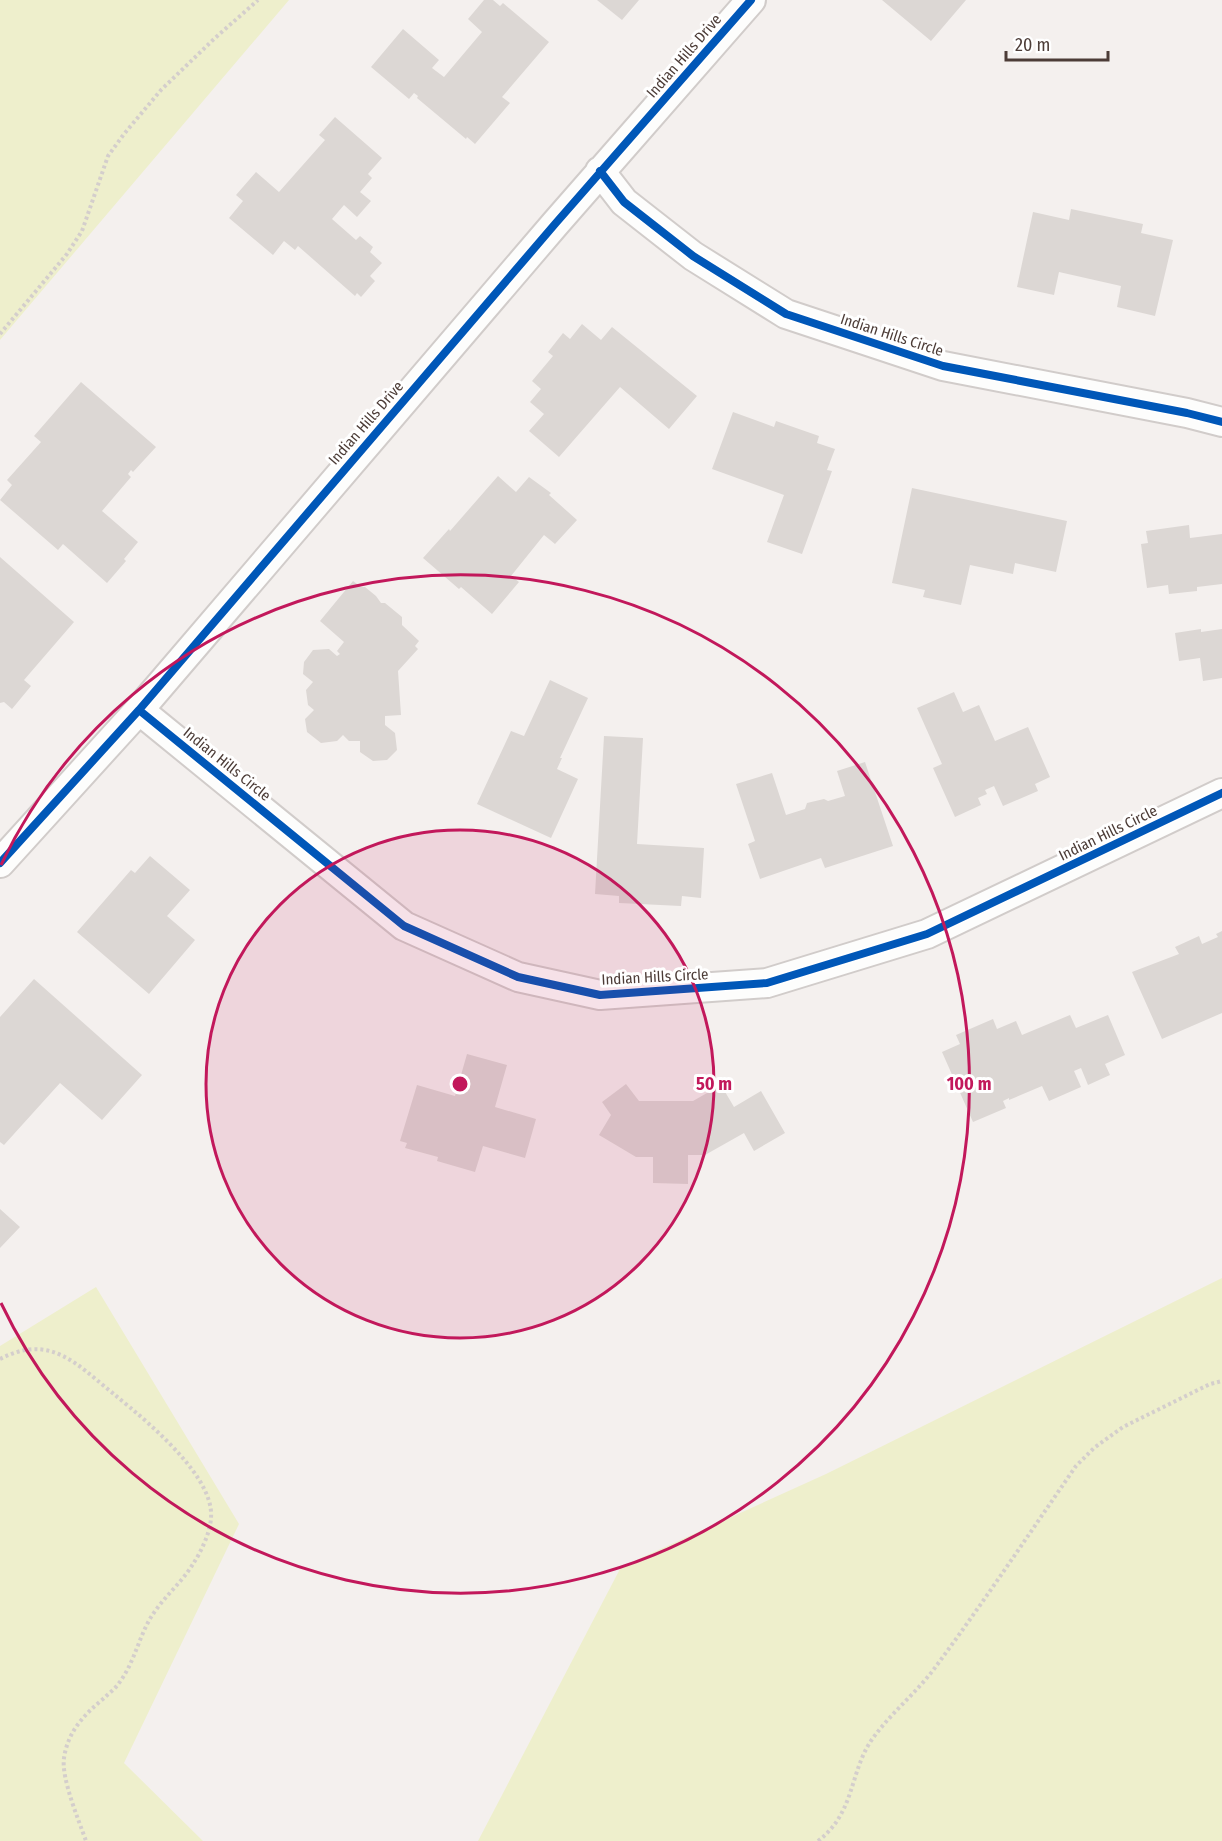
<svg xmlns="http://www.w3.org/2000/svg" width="1222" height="1841" viewBox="0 0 1222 1841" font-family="'Fira Sans Condensed',sans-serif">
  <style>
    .green { fill: #eeefcc }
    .building { fill: #dcd7d4 }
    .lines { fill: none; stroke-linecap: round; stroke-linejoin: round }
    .street-casing { stroke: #d1ccca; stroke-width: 32 }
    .path { stroke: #d4cecc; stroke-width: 4; stroke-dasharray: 3 3; stroke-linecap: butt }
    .street { stroke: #fdfdfc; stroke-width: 28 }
    .cycleway-casing { stroke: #fff; stroke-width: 11 }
    .cycleway { stroke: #0057b8; stroke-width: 8 }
    .ring { fill: none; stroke: #c2185b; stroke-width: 3 }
    .labels { text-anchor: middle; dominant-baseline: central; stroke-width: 6; stroke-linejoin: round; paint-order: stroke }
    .street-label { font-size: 15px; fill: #4c3c37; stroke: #fff }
    .centre { fill: #c2185b; stroke: #fff; stroke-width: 3 }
    .ring-label { font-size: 18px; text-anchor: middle; font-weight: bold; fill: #c2185b; stroke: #fff; stroke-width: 6; stroke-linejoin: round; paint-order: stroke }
  </style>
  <rect width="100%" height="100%" fill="#f4f0ee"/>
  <!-- green -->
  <path class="green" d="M0 0H289L0 340Z
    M1222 1278V1841H478L621 1567 826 1474Z
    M96 1287 239 1524 124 1763 203 1841H0V1346Z"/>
  <!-- building -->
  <path class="building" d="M484 0H493L500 6 503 3 549 42 502 97 510 103 475 144 467 137 466 139 417 98 418 96 414 93 409 99 371 67 403 29 439 60 432 68 444 77 482 32 468 19Z
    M597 0H639L622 20Z
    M882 0H966L931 41Z
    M335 117 382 158 368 174 372 178 360 192 371 201 357 217 344 205 332 219 356 240 360 236 373 247 370 252 382 263 370 276 375 281 361 297 357 293 355 296 298 246 295 250 284 241 273 255 229 218 243 201 236 195 256 172 279 192 325 140 319 135Z
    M1071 209 1143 224 1141 233 1173 240 1155 316 1117 307 1121 286 1059 272 1054 295 1017 287 1033 212 1069 220Z
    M582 324 601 340 612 327 697 396 669 429 620 387 559 457 529 431 544 414 530 402 541 389 532 381 553 356 548 352 563 333 570 339Z
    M81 382 156 447 133 472 131 470 128 474 131 477 102 511 138 542 124 559 126 561 107 583 63 544 58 550 0 500 12 485 7 480 41 442 34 436Z
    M733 412 774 427 776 421 819 436 817 443 835 449 827 470 832 471 802 554 767 542 784 495 712 469Z
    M498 476 516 492 529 477 551 493 549 495 577 520 555 544 544 535 511 576 519 582 492 614 461 587 459 589 423 558 449 529 450 531Z
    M912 488 1067 521 1056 572 1015 563 1013 574 970 565 961 605 923 597 925 590 892 583Z
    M1189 525 1190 538 1222 534V584L1197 587V591L1169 594 1168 585 1147 588 1141 544 1148 543 1146 531Z
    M0 557 74 622 24 680 31 686 12 709 4 702 0 703Z
    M353 581 361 587H365L376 596 381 603H385L402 617V625L419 641 415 646 418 649 398 671 401 715 385 716V725L395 733 397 750 387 760 373 761 360 752V741H349L343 735 337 741 321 743 307 732 305 719 314 710 308 705 306 690 313 682 303 674 304 662 313 650 329 649 337 656 340 654 337 651 344 642 320 621Z
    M1201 629V632L1222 629V678L1203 681 1200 658 1179 661 1175 633Z
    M550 680 588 698 560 758H562L557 769 578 779 551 838 477 804 511 731 524 736Z
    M954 692 963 712 979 705 995 741 1028 727 1050 777 1035 784 1038 791 1003 806 994 786 985 790 987 794 978 798 981 805 955 817 933 768 942 764 917 708Z
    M604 736 643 738 637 844 704 848 701 898 682 896 681 906 619 903V896L595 894Z
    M865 762 893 846 825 868 821 858 760 879 748 844 755 841 736 784 772 773 786 815 805 809 807 803 824 799 828 801 845 796 837 771Z
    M150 856 190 890 167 916 195 940 149 994 77 932 131 870 135 873Z
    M1222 931V1013L1162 1039 1132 972 1179 954 1175 947 1199 936 1202 944 1218 937 1216 934Z
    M34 979 142 1075 102 1120 60 1083 4 1145 0 1142V1017Z
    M1070 1015 1076 1028 1108 1015 1125 1055 1105 1064 1110 1075 1088 1085 1081 1068 1074 1071 1081 1087 1049 1101 1042 1086 1009 1100V1098L1003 1101 1006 1108 973 1122 942 1052 960 1044 956 1035 993 1019 997 1029 1016 1021 1022 1035Z
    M467 1054 507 1065 495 1107 536 1119 525 1158 483 1146 475 1172 437 1161 438 1157 405 1148 407 1143 400 1141 417 1085 455 1096Z
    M626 1084 639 1101H693L721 1085 734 1107 761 1091 785 1133 754 1151 744 1133 705 1155H688V1184L653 1183V1157H636L599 1135 611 1115 602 1102Z
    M0 1209 20 1227 0 1248Z"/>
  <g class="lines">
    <!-- street casing -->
    <g class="street-casing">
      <path id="street" d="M600 171 624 202 693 256 786 314 943 366 1187 413 1222 422
        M139 710 404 926 518 977 600 995 767 983 927 934 1222 793
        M0 863 139 710 555 224 751 0"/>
    </g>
    <!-- path -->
    <path class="path" d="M0 334 67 254 82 231 108 156 124 134 161 90 214 39 258 0
      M0 1359C41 1338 65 1353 98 1381 130 1408 215 1471 211 1518 210 1533 201 1552 193 1564 182 1582 165 1596 153 1614 139 1635 135 1662 119 1683 115 1689 108 1694 103 1699 84 1715 68 1731 64 1758 61 1778 79 1821 86 1841
      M818 1841C856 1812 849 1771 873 1738 891 1713 916 1693 934 1669 983 1603 1029 1534 1076 1466L1094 1448 1123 1427 1210 1384 1222 1381"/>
    <!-- street -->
    <use href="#street" class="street"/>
    <!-- cycleway casing -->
    <g class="cycleway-casing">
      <path id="cycleway" d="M600 171 624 202 693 256 786 314 943 366 1187 413 1222 422
        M139 710 404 926 518 977 600 995 767 983 927 934 1222 793
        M0 863 139 710 555 224 751 0"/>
    </g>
    <!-- cycleway -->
    <use href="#cycleway" class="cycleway"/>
  </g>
  <!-- distance rings -->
  <circle cx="460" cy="1084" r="254" fill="#c2185b" fill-opacity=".12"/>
  <g class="ring">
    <circle cx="460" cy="1084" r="254"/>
    <path d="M1 865A509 509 0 1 1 1 1303"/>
  </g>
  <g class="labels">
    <!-- street labels -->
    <g class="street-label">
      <text transform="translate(684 56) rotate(-49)">Indian Hills Drive</text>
      <text transform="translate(892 335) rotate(18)">Indian Hills Circle</text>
      <text transform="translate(366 423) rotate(-49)">Indian Hills Drive</text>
      <text transform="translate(227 764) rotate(39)">Indian Hills Circle</text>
      <text transform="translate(1108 833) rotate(-26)">Indian Hills Circle</text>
      <text transform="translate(655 977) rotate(-3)">Indian Hills Circle</text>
    </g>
  </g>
  <circle cx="460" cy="1084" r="9" class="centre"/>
  <g class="ring-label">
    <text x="714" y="1090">50 m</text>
    <text x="969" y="1090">100 m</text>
  </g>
  <!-- scale -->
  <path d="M1006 51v9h102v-9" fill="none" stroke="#4c3c37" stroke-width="3"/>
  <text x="1015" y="51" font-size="18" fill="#4c3c37" stroke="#ffffff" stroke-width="4.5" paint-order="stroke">20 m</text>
</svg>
